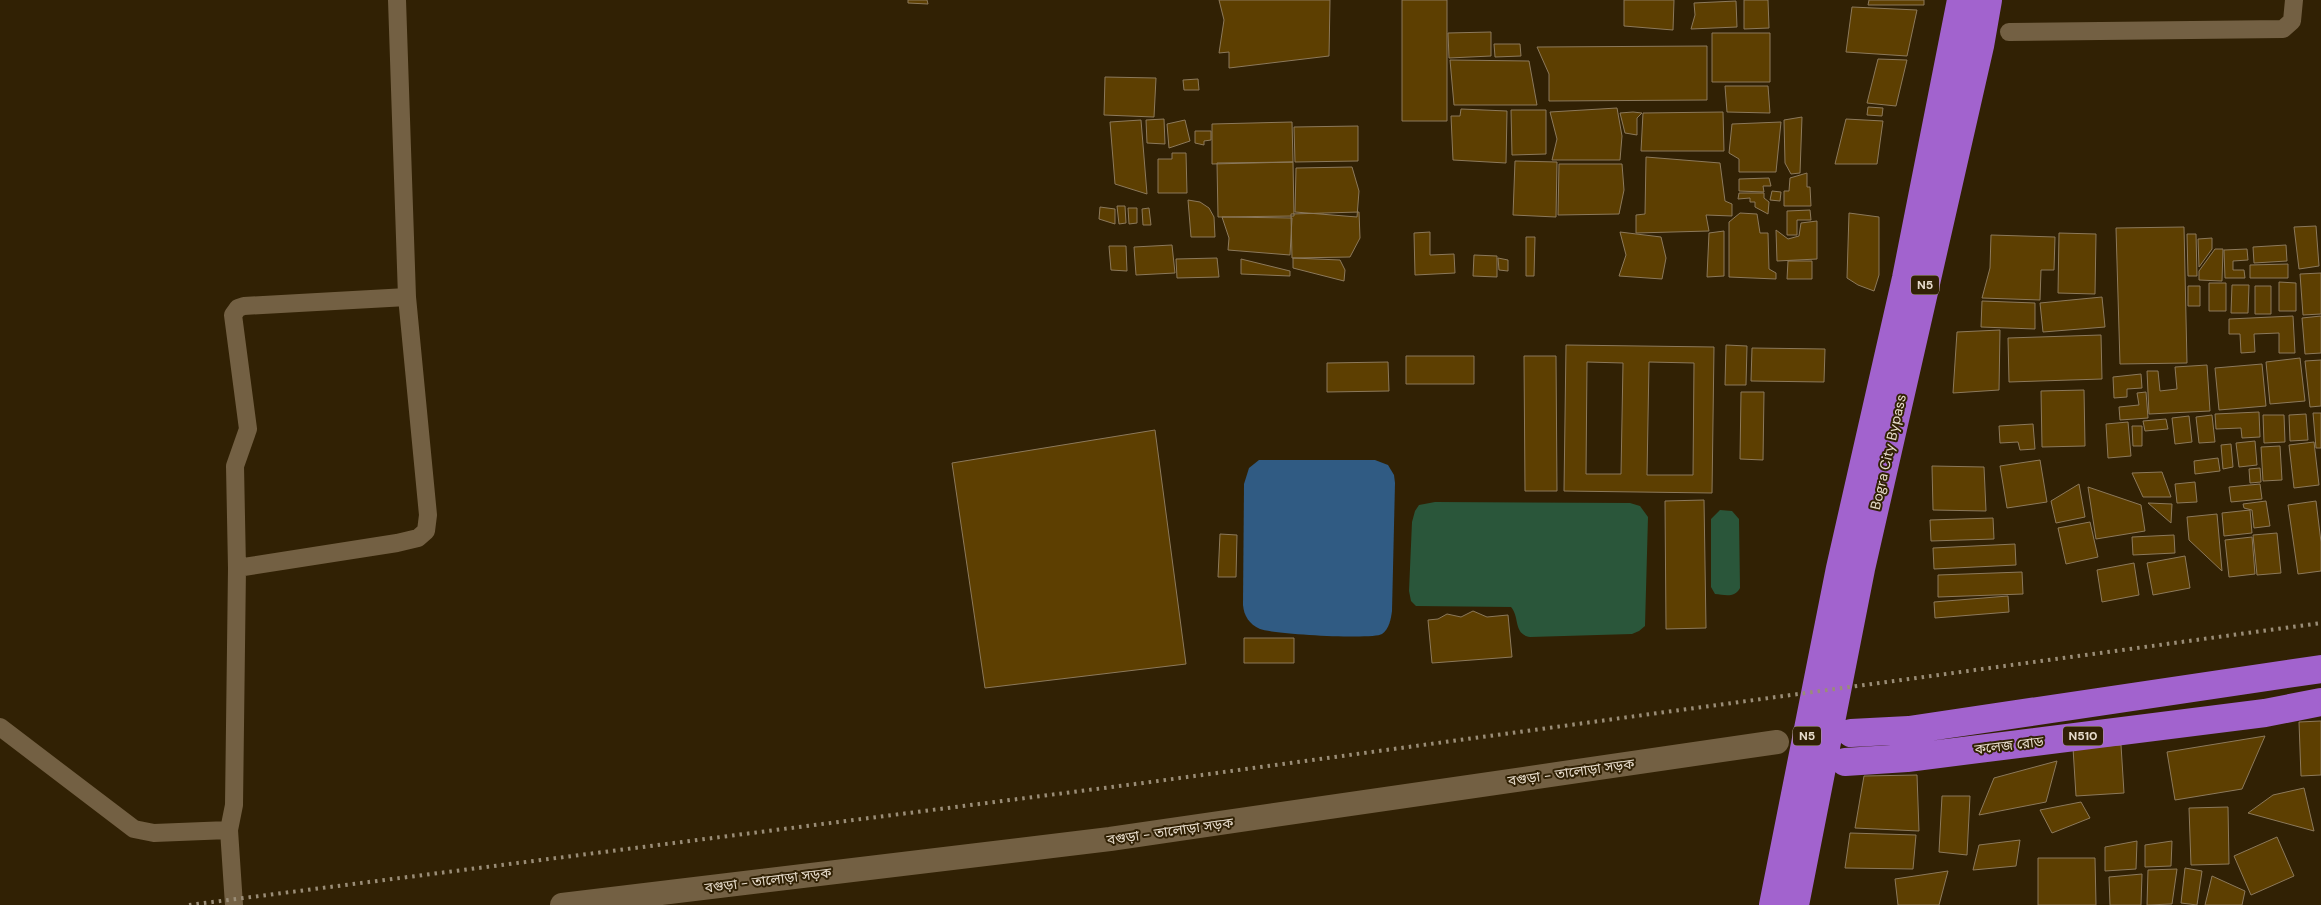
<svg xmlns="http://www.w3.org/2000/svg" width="2321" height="905" viewBox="0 0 2321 905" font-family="'DM Sans','Noto Sans Bengali',sans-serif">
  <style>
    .green { fill: #2a563a }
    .water { fill: #305b83 }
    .building { fill: #5d3f01; stroke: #8c795b; fill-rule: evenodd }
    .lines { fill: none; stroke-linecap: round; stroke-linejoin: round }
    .street { stroke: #736043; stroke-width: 18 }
    .secondary { stroke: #736043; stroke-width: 24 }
    .highway { stroke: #a263ce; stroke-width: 28 }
    .rail { stroke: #9a8d77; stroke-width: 4; stroke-dasharray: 2.5 5; stroke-linecap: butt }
    .labels { text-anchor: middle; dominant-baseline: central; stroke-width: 4; stroke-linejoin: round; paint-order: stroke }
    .shield { fill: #312104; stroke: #b0a490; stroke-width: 1 }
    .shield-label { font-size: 12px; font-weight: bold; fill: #e7dccc }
    .street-label { font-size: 14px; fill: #e7dccc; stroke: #312104 }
  </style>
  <rect width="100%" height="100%" fill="#312104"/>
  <!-- green -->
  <path class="green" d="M1435 502 1630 503 1640 506 1648 517 1645 626 1639 631 1632 634 1530 637C1513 634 1520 617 1511 607L1416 606 1411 601 1409 591 1412 522 1415 511 1419 505Z
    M1720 510 1732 511 1739 519 1740 588C1735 598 1725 595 1715 594L1711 587V519Z"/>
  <!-- water -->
  <path class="water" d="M1259 460H1375L1388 465 1394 475 1395 483 1392 611C1391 619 1389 629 1382 634 1373 640 1272 634 1260 629 1249 624 1244 616 1243 605L1244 484 1249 468Z"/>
  <!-- building -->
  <path class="building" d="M908 0H927L928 4 908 3Z
    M1219 0H1330L1329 56 1229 68V52L1219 53 1224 20Z
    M1402 0H1447V121H1402Z
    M1624 0H1674L1673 30 1624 26Z
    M1744 0H1768L1769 28 1744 29Z
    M1869 0H1924V5H1868Z
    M1736 1 1737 27 1691 29 1695 15 1694 3Z
    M1852 7 1917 10 1907 56 1846 52Z
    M1491 32V56L1449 58 1448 33Z
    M1712 33H1770V82H1712Z
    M1494 44H1520L1521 56 1495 57Z
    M1707 46V100L1549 101V74L1537 47Z
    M1878 59 1907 60 1896 106 1867 103Z
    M1450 60 1529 61 1537 105H1454Z
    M1105 77 1156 78 1154 117 1104 115Z
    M1198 79 1199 90H1184L1183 80Z
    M1725 86H1768L1770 113 1727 112Z
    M1868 107 1883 108 1882 116 1867 115Z
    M1617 108 1622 136 1620 160H1552L1557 139 1550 112Z
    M1461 109 1507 111 1506 163 1453 160 1451 116H1460Z
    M1511 110H1546V154L1512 155Z
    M1633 112 1642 113 1637 118V135L1625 133 1620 113Z
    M1723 112 1724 151H1641L1643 113Z
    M1802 117 1800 173 1791 174 1785 163 1784 120Z
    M1164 119 1165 144 1147 143 1146 120Z
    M1846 119 1883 121 1877 164H1835Z
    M1141 120 1147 194 1115 184 1110 122Z
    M1185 120 1190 141 1169 148 1167 124Z
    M1292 122 1293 162 1212 164V124Z
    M1781 122 1776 172H1739V159L1729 153 1732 124Z
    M1358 126V161L1295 162 1294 127Z
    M1195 131H1211V140L1204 141V145L1195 143Z
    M1172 153H1186L1187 193H1158V159H1172Z
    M1646 157 1720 163 1725 201 1732 204V216L1706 215 1709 231 1636 233V215L1645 214Z
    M1515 161 1557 162 1556 217 1513 215Z
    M1293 162 1294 216 1218 217 1217 163Z
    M1559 164H1622L1624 190 1619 214 1558 215Z
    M1352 167 1359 191 1357 217 1295 212 1296 168Z
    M1807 173V187H1810L1811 206H1784V191H1789L1790 178Z
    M1769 178 1771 186H1763L1764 192 1739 191V179Z
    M1772 191 1781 192 1780 201 1770 200Z
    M1739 193H1764V198L1769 202 1768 214 1755 207V202H1750V198L1738 199Z
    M1188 200 1200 202 1209 208 1214 217 1215 237H1191Z
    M1117 206H1125L1126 223 1119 224Z
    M1100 207 1115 209V224L1099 219Z
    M1128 208H1137V223L1129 224Z
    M1149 208 1151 225H1143L1142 209Z
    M1810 210 1811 220H1797V235H1787V211Z
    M1359 212 1360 238 1350 257 1292 258 1291 214Z
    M1740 213 1757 214 1760 233H1768L1769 269 1776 273V279L1729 277V222Z
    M1849 213 1879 217V275L1874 291 1858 285 1847 278Z
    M1222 217 1292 218 1290 255 1228 250 1229 238Z
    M1817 221V259L1777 261 1776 230 1788 239 1799 236 1801 223Z
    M2316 226 2319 266 2299 269 2294 227Z
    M2184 227 2187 363 2120 364 2116 228Z
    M1724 231V276L1707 277 1709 233Z
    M1430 232V255L1454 254 1455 273 1415 275 1414 233Z
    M1620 232 1661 237 1666 258 1662 279 1619 276 1626 255Z
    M2059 233 2096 234 2095 294 2058 293Z
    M2187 234H2196L2197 276H2188Z
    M1991 235 2055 237 2054 270H2041L2040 300 1982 298 1990 268Z
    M1526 237H1535L1534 276H1526Z
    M2212 238V249L2199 267 2198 239Z
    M1172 245 1175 273 1136 275 1134 247Z
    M2286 245 2287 261 2254 263 2253 247Z
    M1109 246H1126L1127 271 1111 270Z
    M2215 249H2223L2222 281 2199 280V271Z
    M2247 249 2248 260 2233 261V270H2244L2245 278H2225L2224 250Z
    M1474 255 1497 256V277L1473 276Z
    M1217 258 1219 277 1177 278 1176 259Z
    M1293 258 1340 260 1345 270 1344 281 1293 268Z
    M1498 258 1508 260V271L1499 270Z
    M1241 259 1290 271V276L1241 274Z
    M1788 261H1812V279H1787Z
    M2288 264V278H2250V265Z
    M2321 273V314L2303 315 2300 274Z
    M2279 282 2296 283V311H2279Z
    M2209 283H2226V311H2209Z
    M2232 285H2249L2248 313H2231Z
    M2188 286H2200V306H2188Z
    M2255 286H2271V314H2255Z
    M2102 297 2105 327 2043 332 2040 303Z
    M1982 301 2035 303V329L1981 327Z
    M2293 316 2295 353H2279V333L2254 334 2255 352 2241 353 2240 334H2229V319Z
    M2321 316V353L2305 354 2302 318Z
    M2000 330 1999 390 1953 393 1957 332Z
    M2101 335 2102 379 2009 382 2008 338Z
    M1566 345 1714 347 1712 493 1564 491ZM1587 362 1623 363 1621 474H1586ZM1649 362 1694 363 1693 475H1647Z
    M1726 345 1747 346 1746 385H1725Z
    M1752 348 1825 349 1824 382 1751 381Z
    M1406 356H1474V384H1406Z
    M1524 356H1556L1557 491H1525Z
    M2300 358 2305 401 2270 404 2266 362Z
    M2321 360V406L2310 407 2305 361Z
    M1388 362 1389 391 1327 392V363Z
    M2262 364 2266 406 2219 410 2215 368Z
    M2207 365 2210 411 2149 414 2147 371H2158L2160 391 2177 389 2175 367Z
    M2141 374 2142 388 2127 389V397L2114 398 2113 377Z
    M2084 390 2085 446 2042 447 2041 391Z
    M1741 392H1764L1763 460 1740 459Z
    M2146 392 2148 418 2120 420 2119 407 2139 405 2137 393Z
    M2259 412 2260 437 2242 438 2241 428 2216 429 2215 414Z
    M2313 413H2321V448H2316Z
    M2306 414 2308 440 2290 441 2289 415Z
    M2212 415 2215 442 2199 443 2196 417Z
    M2263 415H2284L2285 442 2264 443Z
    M2189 416 2192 442 2175 444 2172 418Z
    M2166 419 2168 429 2145 431 2143 421Z
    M2128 422 2131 456 2108 458 2106 424Z
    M2033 424 2035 449 2020 450 2018 442 2000 443 1999 426Z
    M2132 426H2142V446H2133Z
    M1155 430 1186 664 985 688 952 463Z
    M2255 441 2257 465 2239 467 2236 443Z
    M2314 442 2319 485 2294 488 2289 445Z
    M2231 444 2233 467 2223 469 2221 445Z
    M2280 446 2282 480 2263 481 2261 447Z
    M2218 458 2220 471 2195 474 2194 461Z
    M2040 460 2047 502 2007 508 2000 466Z
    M1932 466 1984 467 1986 511 1933 510Z
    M2260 468 2261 482 2250 483 2249 469Z
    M2162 472 2171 497H2143L2132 473Z
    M2195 482 2197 502 2177 503 2175 484Z
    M2079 484 2085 517 2056 523 2051 501Z
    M2260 484 2262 499 2231 502 2229 487Z
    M2088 487 2141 505 2145 531 2096 539Z
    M1704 500 1706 628 1666 629 1665 501Z
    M2266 501 2270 526 2254 528 2252 510 2244 508 2243 504Z
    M2316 501 2321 542V571L2298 574 2288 505Z
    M2148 503 2172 504 2171 523Z
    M2250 510 2252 533 2224 536 2222 513Z
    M2217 514 2222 571 2189 540 2187 517Z
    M1993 518 1994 539 1931 541 1930 520Z
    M2090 522 2098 557 2066 564 2058 528Z
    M2277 533 2281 573 2257 575 2253 535Z
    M1220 534 1237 535 1236 577H1218Z
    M2174 535 2175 553 2133 555 2132 537Z
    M2252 537 2255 574 2229 577 2225 540Z
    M2015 544 2016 565 1934 569 1933 548Z
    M2185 556 2190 588 2153 595 2147 563Z
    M2134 563 2139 595 2102 602 2097 570Z
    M2022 572 2023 594 1938 597V575Z
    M2008 596 2009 612 1935 618 1934 602Z
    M1473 611 1487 617 1508 615 1512 657 1432 663 1428 620 1438 619 1447 614 1461 617Z
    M1244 638H1294V663H1244Z
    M2321 721V775L2301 776 2299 722Z
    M2265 736 2242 789 2175 800 2167 752Z
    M2121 745 2124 793 2076 796 2073 748Z
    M2057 761 2046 802 1979 815 1994 778Z
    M1917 775 1919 831 1855 828 1864 776Z
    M2304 788 2314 831 2248 813 2273 795Z
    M1942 796H1970L1967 855 1939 852Z
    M2081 802 2090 818 2052 833 2040 810Z
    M2228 807 2229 864 2191 865 2189 808Z
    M1850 833 1916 835 1913 869 1845 868Z
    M2277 837 2294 876 2251 895 2234 856Z
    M2020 840 2016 866 1973 870 1979 845Z
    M2137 841 2136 869 2105 871V847Z
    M2172 841 2171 866 2145 867V845Z
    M2038 858H2095L2096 905H2038Z
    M2185 868 2202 871 2197 905 2181 903Z
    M2177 869 2172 904 2147 905 2148 870Z
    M1948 871 1939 905H1898L1895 879Z
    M2142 874 2141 905H2110L2109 877Z
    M2212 876 2245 891 2242 905H2205Z"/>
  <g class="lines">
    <!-- street -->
    <path class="street" d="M2009 32 2283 29 2292 21 2294 0
      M237 568 397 543 418 538 426 531 428 515 407 297 397 0
      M0 727 134 829 154 833 229 830
      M234 905 229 830 234 805 237 568 235 466 248 429 233 315 238 308 244 306 407 297"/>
    <!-- secondary -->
    <path class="secondary" d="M562 905 1110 839 1777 742"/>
    <!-- highway -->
    <path class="highway" d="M1851 733 1909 730 2321 669
      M1845 762 1907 758 2265 713 2321 702
      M1773 905 1840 568 1906 278 1961 0
      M1795 905 1861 569 1980 46 1988 0"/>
    <!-- rail -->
    <path class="rail" d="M189 905 1143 783 2321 623"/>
  </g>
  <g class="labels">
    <!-- shield labels -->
    <g class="shield">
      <rect x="1911" y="275.5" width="28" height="19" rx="4"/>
      <rect x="1793" y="726.5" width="28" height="19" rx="4"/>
      <rect x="2063" y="726.5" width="40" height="19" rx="4"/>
    </g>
    <g class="shield-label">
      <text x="1925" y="285">N5</text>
      <text x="1807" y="736">N5</text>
      <text x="2083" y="736">N510</text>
    </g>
    <!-- street labels -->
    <g class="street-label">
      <text transform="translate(1888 452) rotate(-77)">Bogra City Bypass</text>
      <text transform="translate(2009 745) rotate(-7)">কলেজ রোড</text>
      <text transform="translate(1571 772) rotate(-8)">বগুড়া - তালোড়া সড়ক</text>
      <text transform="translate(1170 831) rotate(-8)">বগুড়া - তালোড়া সড়ক</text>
      <text transform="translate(768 880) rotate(-7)">বগুড়া - তালোড়া সড়ক</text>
    </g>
  </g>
</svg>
